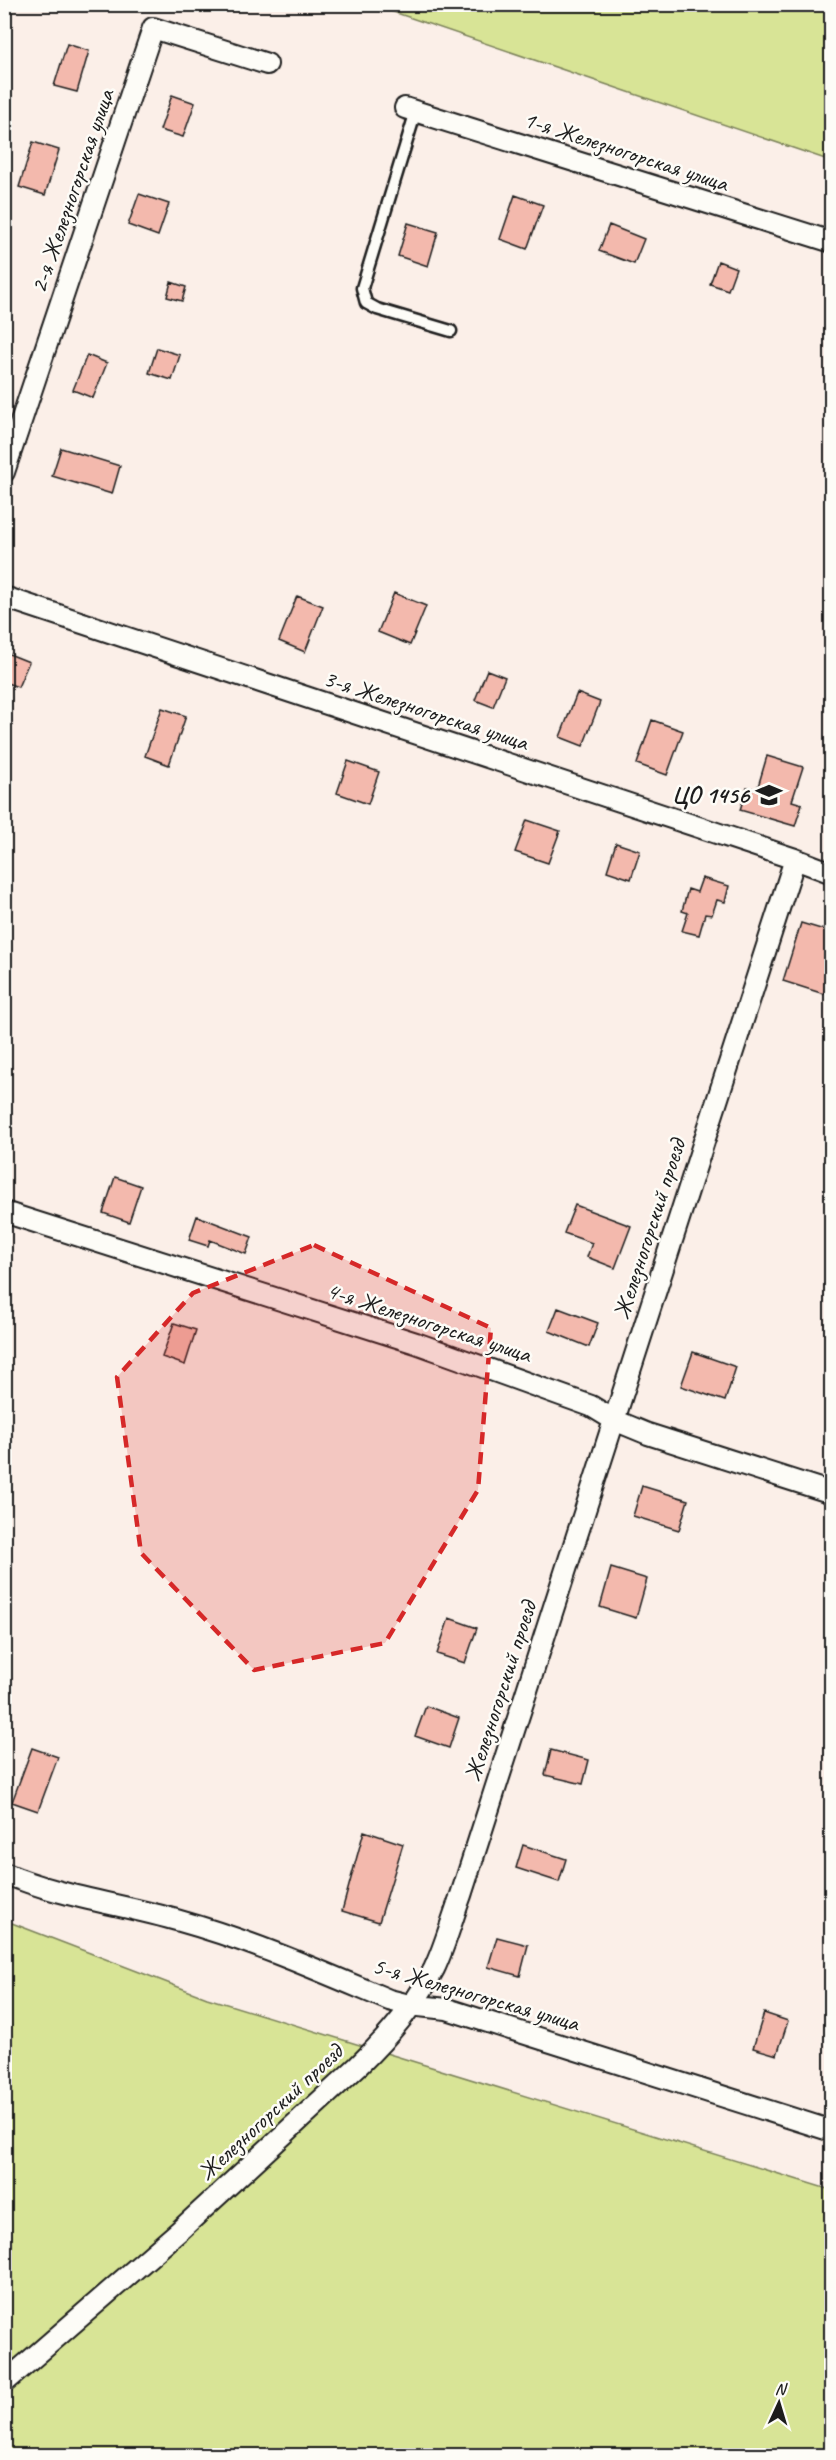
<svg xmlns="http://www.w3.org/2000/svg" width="836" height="2460" viewBox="0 0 836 2460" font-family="Caveat,sans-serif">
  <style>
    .green { fill: #d8e496; stroke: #7a8059; stroke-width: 1.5 }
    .building { fill: #f3b9ad; stroke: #1c1c1c; stroke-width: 1.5 }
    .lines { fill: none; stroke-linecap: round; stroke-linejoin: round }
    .service-casing { stroke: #1c1c1c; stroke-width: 15 }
    .minor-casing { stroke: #1c1c1c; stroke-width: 24 }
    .service { stroke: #fdfcf7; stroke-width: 10 }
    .minor { stroke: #fdfcf7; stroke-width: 20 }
    .marked { fill: #d62828; fill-opacity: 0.2; stroke: #d62828; stroke-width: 4.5; stroke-dasharray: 12 8; stroke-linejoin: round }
    .labels { text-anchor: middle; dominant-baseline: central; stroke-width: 5; stroke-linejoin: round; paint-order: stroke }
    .street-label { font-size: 24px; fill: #1c1c1c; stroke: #fdfcf7 }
    .poi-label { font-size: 24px; font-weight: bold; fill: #1c1c1c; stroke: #fdfcf7; text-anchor: end }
  </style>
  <rect width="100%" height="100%" fill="#fbefe8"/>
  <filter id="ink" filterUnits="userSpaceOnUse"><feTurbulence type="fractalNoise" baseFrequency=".0167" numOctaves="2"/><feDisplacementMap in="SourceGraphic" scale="12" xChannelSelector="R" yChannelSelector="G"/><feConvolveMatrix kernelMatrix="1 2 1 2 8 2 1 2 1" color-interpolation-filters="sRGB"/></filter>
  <g filter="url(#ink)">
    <!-- green -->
    <path class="green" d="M373 5H831V161Z
      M4 1920 207 1998 831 2190V2455H5Z"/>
    <!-- building -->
    <path class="building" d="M67 44 89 51 77 92 54 86Z
      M172 95 195 103 183 137 160 130Z
      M33 142 59 150 45 195 19 187Z
      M139 194 169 204 158 236 128 225Z
      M515 195 543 205 527 249 500 239Z
      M408 223 438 232 428 266 398 256Z
      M609 225 644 239 634 264 599 251Z
      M718 261 736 268 728 290 710 284Z
      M171 282 186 287 182 301 167 297Z
      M157 348 180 355 172 380 149 373Z
      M87 355 107 363 93 398 73 390Z
      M61 448 120 466 112 494 52 476Z
      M394 593 426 606 410 645 378 632Z
      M297 596 323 606 305 652 279 641Z
      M4 652 29 662 18 687 4 682Z
      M487 670 505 677 493 707 475 700Z
      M577 693 600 702 583 746 560 737Z
      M162 708 186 716 169 765 145 756Z
      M652 720 683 731 667 775 637 764Z
      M767 756 803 767 792 801 802 804 795 826 740 810 747 787 757 790Z
      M348 761 379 772 368 804 337 793Z
      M527 820 560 831 548 863 515 852Z
      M616 843 640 851 631 879 607 871Z
      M702 878 729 886 725 902 717 900 712 915 705 914 699 935 682 931 688 913 682 911 688 889 697 892Z
      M801 923 831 932V968L824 994 783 981Z
      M115 1177 141 1186 129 1222 103 1213Z
      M575 1205 631 1226 615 1268 587 1257 592 1243 564 1233Z
      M197 1216 252 1237 246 1254 210 1240 208 1246 189 1240Z
      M558 1308 598 1323 589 1347 549 1331Z
      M174 1323 196 1330 185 1365 162 1357Z
      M693 1352 736 1367 725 1401 681 1386Z
      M642 1486 688 1500 679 1530 633 1516Z
      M611 1568 647 1579 636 1618 600 1607Z
      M449 1618 477 1628 465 1663 437 1654Z
      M426 1706 459 1718 449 1748 415 1736Z
      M32 1748 58 1757 38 1811 12 1802Z
      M551 1750 589 1760 583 1784 545 1775Z
      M364 1831 403 1844 379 1922 342 1911Z
      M523 1845 566 1859 559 1882 516 1868Z
      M497 1937 528 1945 520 1976 488 1967Z
      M764 2013 788 2021 777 2055 753 2048Z"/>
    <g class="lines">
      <!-- service casing -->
      <g class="service-casing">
        <path id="service" d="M416 111 362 288 366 303 377 309 451 331"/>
      </g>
      <!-- minor casing -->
      <g class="minor-casing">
        <path id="minor" d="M405 108 832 242
          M4 472 153 28 267 64
          M4 597 795 859 832 873
          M4 1212 416 1343 591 1406 614 1420 648 1434 832 1493
          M4 1873C60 1897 122 1904 180 1921 252 1941 320 1971 389 2000L409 2005 447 2009 832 2131
          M4 2383 178 2232 358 2066C386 2039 416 2004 434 1969 445 1946 452 1919 461 1895L795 859"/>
      </g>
      <!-- service -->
      <use href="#service" class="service"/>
      <!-- minor -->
      <use href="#minor" class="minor"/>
    </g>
  </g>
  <!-- marked area -->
  <path class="marked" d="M314 1245 491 1328 478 1490 385 1643 254 1670 141 1553 117 1377 193 1293Z"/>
  <!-- icons -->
  <defs>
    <g id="school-bare" transform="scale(2.07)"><path d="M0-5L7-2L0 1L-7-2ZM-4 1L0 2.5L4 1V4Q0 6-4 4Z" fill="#1c1c1c" stroke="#fdfcf7" stroke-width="2.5" paint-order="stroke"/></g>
  </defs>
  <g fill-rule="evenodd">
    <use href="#school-bare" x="769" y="795"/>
  </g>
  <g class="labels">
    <!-- street labels -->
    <g class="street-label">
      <text transform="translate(626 151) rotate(18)">1-я Железногорская улица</text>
      <text transform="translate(72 191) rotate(-71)">2-я Железногорская улица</text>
      <text transform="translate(426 710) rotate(18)">3-я Железногорская улица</text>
      <text transform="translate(649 1229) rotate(-72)">Железногорский проезд</text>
      <text transform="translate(429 1322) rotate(18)">4-я Железногорская улица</text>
      <text transform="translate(500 1691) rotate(-72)">Железногорский проезд</text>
      <text transform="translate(476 1994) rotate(16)">5-я Железногорская улица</text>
      <text transform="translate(270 2112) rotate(-43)">Железногорский проезд</text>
    </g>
    <!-- poi labels -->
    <g class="poi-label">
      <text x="749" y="795">ЦО 1456</text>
    </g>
  </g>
  <!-- margin -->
  <rect width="836" height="2460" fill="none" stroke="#fdfcf7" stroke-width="24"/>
  <rect x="12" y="12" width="812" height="2436" fill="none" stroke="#1c1c1c" stroke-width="2" filter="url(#ink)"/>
  <!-- north arrow -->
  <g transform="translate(779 2403) rotate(4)" stroke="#fdfcf7" stroke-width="4.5" paint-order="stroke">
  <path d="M0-4.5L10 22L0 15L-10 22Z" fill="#1c1c1c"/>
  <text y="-9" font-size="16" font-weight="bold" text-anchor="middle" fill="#1c1c1c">N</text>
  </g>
</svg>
